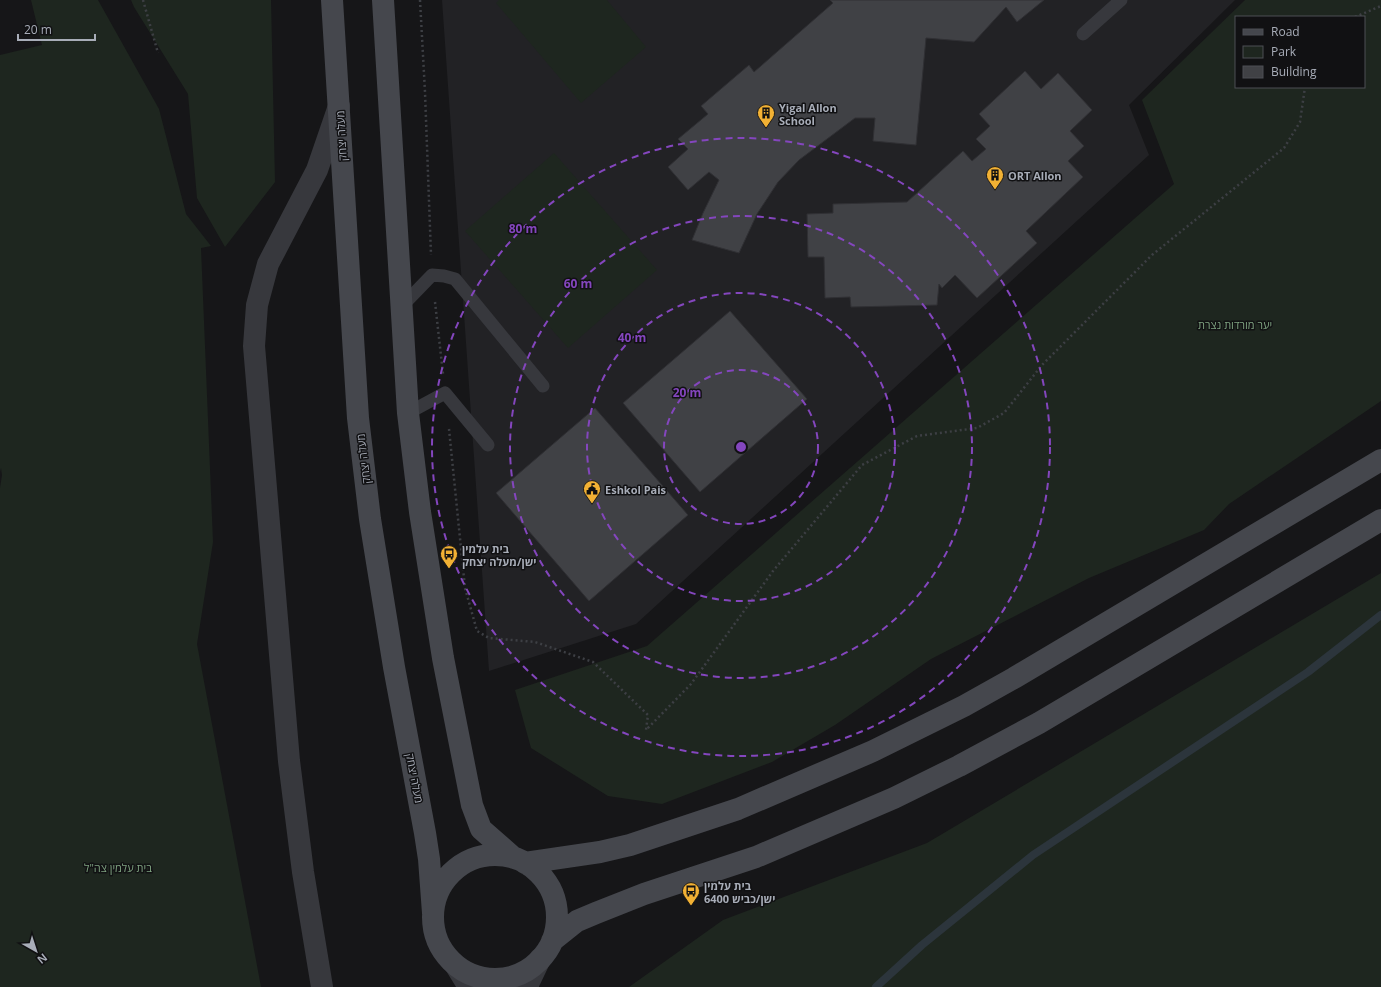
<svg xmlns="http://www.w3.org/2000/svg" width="1381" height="987" viewBox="0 0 1381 987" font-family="'Open Sans',Heebo,sans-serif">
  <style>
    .built { fill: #222225 }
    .green { fill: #1e261f; fill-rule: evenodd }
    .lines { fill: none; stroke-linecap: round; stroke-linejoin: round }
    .stream { stroke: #2c353c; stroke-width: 8 }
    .building { fill: #404145; stroke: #303034 }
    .path { stroke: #3d3f44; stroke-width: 2.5; stroke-dasharray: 2 3; stroke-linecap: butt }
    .service { stroke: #37383d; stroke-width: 13 }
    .minor { stroke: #37383d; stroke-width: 22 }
    .tertiary { stroke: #37383d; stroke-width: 22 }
    .secondary { stroke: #45474d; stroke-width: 22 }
    .ring { fill: none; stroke: #8446be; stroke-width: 2; stroke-dasharray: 7 5 }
    .labels { text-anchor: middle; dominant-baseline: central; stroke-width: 3; stroke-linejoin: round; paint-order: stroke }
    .poi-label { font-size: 11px; font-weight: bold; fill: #a8adb8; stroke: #111113; text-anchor: start }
    .street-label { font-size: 11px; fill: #a8adb8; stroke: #111113 }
    .park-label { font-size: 11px; fill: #7fa381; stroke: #111113 }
    .centre { fill: #8446be; stroke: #111113; stroke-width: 2 }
    .ring-label { font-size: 12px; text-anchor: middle; font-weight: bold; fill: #8446be; stroke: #111113; stroke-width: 3; stroke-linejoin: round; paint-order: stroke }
  </style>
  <rect width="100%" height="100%" fill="#161618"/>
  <!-- built -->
  <path class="built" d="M442 0H1235L1129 105 1149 155 636 624 489 671Z"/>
  <!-- green -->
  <path class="green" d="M31 0H98L159 109 186 214 211 246 201 248 213 542 197 644 261 987H0V488L2 475 1 468 0 472V55L42 45Z
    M131 0H271L275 182 225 247 197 198 188 94 134 7Z
    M499 0H607L646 47 581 103 496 3Z
    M1245 0H1381V401L1229 504 1204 530 1089 578 931 659 835 725 772 762 662 804 608 796 531 748 515 690 647 646 1174 184 1142 100ZM1236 17H1364V87H1236Z
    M554 153 657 270 568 348 465 231Z
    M1381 573V987H629L723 920 927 843Z"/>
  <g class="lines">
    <!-- stream -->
    <path class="stream" d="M876 987 922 945 1033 855 1308 672 1381 615"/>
  </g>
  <!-- building -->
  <path class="building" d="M830 0H1044L1017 22 1006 7 974 42 926 38 916 145 873 141 875 118H855L799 160 778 182 757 214 739 253 692 240 703 213 719 180 709 172 688 190 668 167 688 149 678 139 708 114 701 106 749 65 754 72 833 3Z
    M1025 71 1041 89 1058 73 1092 110 1070 131 1084 146 1068 161 1083 177 1026 231 1037 243 977 298 955 275 942 288 939 284 937 305 851 307 850 297 825 298 824 257H808L807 214 833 213V204L907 202 963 151 972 161 986 149 976 139 990 126 979 114Z
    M730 311 807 399 700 492 623 403Z
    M595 408 688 515 589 601 496 493Z"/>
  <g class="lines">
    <!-- path -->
    <path class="path" d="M143 0 158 53
      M420 0 425 92 431 255
      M1355 17 1381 6
      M435 302 443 374
      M449 429 465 588 477 631 489 638 535 642 593 662 648 715 646 730 691 684 773 571 862 465 917 436 977 428 1004 413 1042 365 1152 255 1284 148 1300 122 1305 87"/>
    <!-- service -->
    <path class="service" d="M1083 34 1121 0
      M402 306 432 275 444 276 455 279 543 386
      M408 413 445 393 488 445"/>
    <!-- minor -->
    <path class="minor" d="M322 987 303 872 289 761 254 346 257 305 268 264 317 170 339 106"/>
    <!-- tertiary -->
    <path class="tertiary" d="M456 966 469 987
      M528 987V984L540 959"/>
    <!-- secondary -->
    <path class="secondary" d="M332 0 358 418 370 519 394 667 425 833 429 859 433 913
      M383 0 408 413 420 512 443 658 472 805 481 829 514 858
      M433 917a62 62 0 1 1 124 0a62 62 0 1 1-124 0Z
      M525 863 600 852 630 845 738 809 873 751 964 706 1014 678 1381 460
      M552 941 577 921 596 913 644 894 756 857 894 798 959 766 1039 723 1381 520"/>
  </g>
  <!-- distance rings -->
  <g class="ring">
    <circle cx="741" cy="447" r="77"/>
    <circle cx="741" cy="447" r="154"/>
    <circle cx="741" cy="447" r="231"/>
    <circle cx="741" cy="447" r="309"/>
  </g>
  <!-- icons -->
  <defs>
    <g id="building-pin" transform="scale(0.9)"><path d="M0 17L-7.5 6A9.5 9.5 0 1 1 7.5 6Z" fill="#f2b134" stroke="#111113"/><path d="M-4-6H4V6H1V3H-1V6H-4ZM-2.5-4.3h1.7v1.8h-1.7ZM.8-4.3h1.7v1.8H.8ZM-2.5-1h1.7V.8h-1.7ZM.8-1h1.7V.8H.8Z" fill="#111"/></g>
    <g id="civic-pin" transform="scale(0.9)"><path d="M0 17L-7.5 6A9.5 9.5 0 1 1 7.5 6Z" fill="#f2b134" stroke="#111113"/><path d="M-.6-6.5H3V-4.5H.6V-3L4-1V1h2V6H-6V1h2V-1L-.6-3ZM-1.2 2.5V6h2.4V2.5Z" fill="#111"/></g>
    <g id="bus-pin" transform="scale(0.9)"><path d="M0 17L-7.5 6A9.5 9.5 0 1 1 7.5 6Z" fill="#f2b134" stroke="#111113"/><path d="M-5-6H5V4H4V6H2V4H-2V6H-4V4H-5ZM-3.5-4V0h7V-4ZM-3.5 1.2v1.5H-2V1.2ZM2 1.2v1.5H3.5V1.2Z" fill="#111"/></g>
  </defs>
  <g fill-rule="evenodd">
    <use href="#building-pin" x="766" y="113"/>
    <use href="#building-pin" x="995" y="175"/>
    <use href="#civic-pin" x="592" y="489"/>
    <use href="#bus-pin" x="449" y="554"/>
    <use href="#bus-pin" x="691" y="891"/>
  </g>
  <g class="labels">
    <!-- poi labels -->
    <g class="poi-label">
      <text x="779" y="107">Yigal Allon<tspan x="779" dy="13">School</tspan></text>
      <text x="1008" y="175">ORT Allon</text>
      <text x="605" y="489">Eshkol Pais</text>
      <text x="462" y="548">בית עלמין<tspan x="462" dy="13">ישן/מעלה יצחק</tspan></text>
      <text x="704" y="885">בית עלמין<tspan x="704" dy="13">ישן/כביש 6400</tspan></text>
    </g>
    <!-- street labels -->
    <g class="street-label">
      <text transform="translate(341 136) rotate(-93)">מעלה יצחק</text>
      <text transform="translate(363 459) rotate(-97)">מעלה יצחק</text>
      <text transform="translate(415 778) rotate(79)">מעלה יצחק</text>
    </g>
    <!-- park labels -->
    <g class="park-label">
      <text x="1235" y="324">יער מורדות נצרת</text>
      <text x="118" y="867">בית עלמין צה"ל</text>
    </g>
  </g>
  <circle cx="741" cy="447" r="6" class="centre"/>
  <g class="ring-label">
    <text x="523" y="233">80 m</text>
    <text x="578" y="288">60 m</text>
    <text x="632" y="342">40 m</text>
    <text x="687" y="397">20 m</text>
  </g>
  <!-- legend -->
  <rect x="1235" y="16" width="130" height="72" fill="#111113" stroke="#4d4f55"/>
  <rect x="1243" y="29" width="20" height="6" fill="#45474d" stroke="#4d4f55"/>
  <text x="1271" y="36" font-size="12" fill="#a8adb8">Road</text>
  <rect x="1243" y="46" width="20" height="12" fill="#1e261f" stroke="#4d4f55"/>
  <text x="1271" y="56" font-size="12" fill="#a8adb8">Park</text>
  <rect x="1243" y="66" width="20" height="12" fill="#404145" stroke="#4d4f55"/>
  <text x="1271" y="76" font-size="12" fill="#a8adb8">Building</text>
  <!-- north arrow -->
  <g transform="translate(36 951) rotate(141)" stroke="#111113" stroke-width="3" paint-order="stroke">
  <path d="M0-3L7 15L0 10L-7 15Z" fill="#a8adb8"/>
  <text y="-6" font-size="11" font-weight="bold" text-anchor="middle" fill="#a8adb8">N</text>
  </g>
  <!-- scale -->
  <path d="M18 34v6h77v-6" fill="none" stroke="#a8adb8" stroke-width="2"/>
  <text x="24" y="34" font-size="12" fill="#a8adb8" stroke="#111113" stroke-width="3" paint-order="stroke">20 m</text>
</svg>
